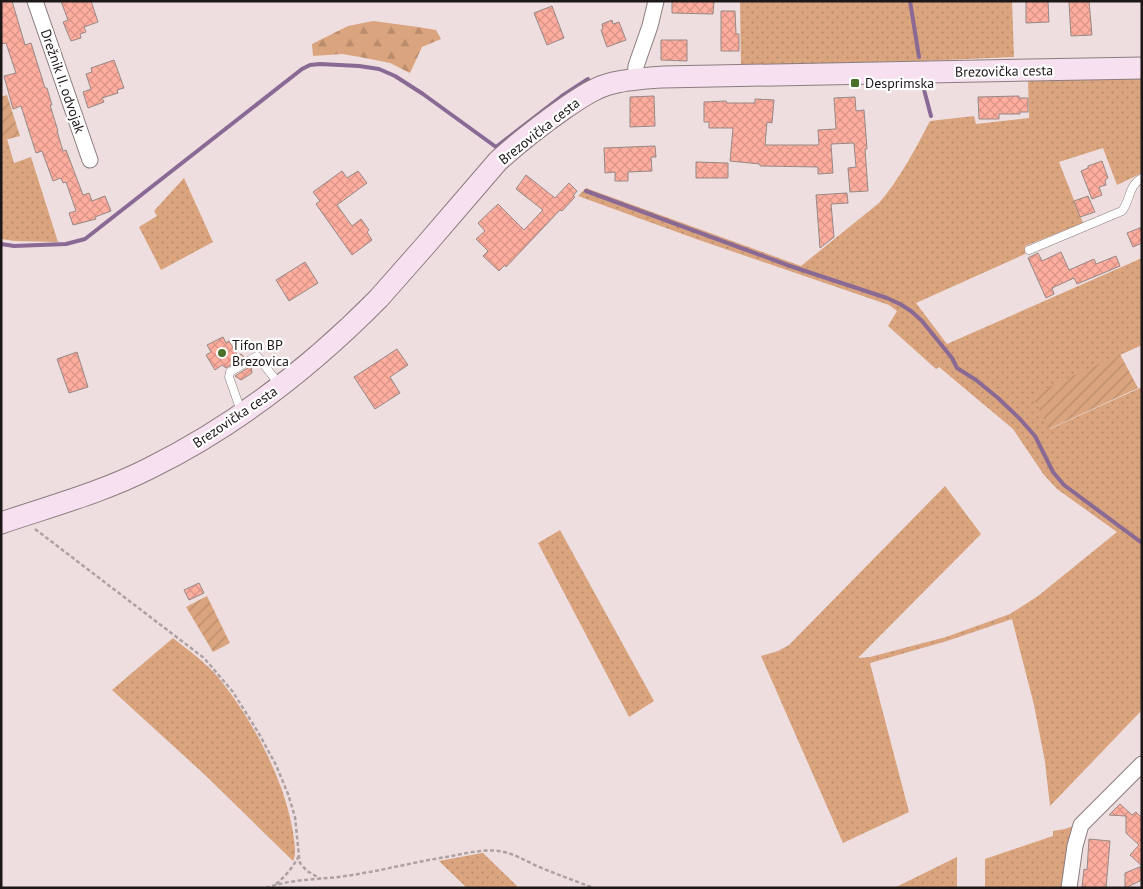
<svg xmlns="http://www.w3.org/2000/svg" width="1143" height="889" viewBox="0 0 1143 889" font-family="'PT Sans',sans-serif">
  <style>
    .grass { fill: url(#grass-dots) }
    .forest { fill: url(#forest-firs) }
    .garden { fill: url(#garden-furrows) }
    .lines { fill: none; stroke-linecap: round; stroke-linejoin: round }
    .stream { stroke: #8a6a95; stroke-width: 4 }
    .building { fill: url(#building-cross-hatch); stroke: #978986 }
    .service-casing { stroke: #8b7d7f; stroke-width: 9 }
    .minor-casing { stroke: #8b7d7f; stroke-width: 17 }
    .secondary-casing { stroke: #8b7d7f; stroke-width: 23 }
    .path { stroke: #aea1a2; stroke-width: 2.5; stroke-dasharray: 4 2.5; stroke-linecap: butt }
    .service { stroke: #fff; stroke-width: 8 }
    .minor { stroke: #fff; stroke-width: 15 }
    .secondary { stroke: #f7e0ef; stroke-width: 21 }
    .poi-dot { fill: #4b702a; stroke: #fff; stroke-width: 2 }
    .labels { text-anchor: middle; dominant-baseline: central; stroke-width: 4.5; stroke-linejoin: round; paint-order: stroke }
    .street-label { font-size: 14px; fill: #1d1718; stroke: #fff }
    .poi-label { font-size: 14px; fill: #1d1718; stroke: #fff; text-anchor: start }
  </style>
  <defs>
    <pattern id="grass-dots" width="8" height="8" patternUnits="userSpaceOnUse" patternTransform="scale(1.25)"><rect width="8" height="8" fill="#d9a47e"/><path d="M2 2h.1M6 6h.1" fill="none" stroke="#ba8c6c" stroke-width="1.8" stroke-linecap="round"/></pattern>
    <pattern id="forest-firs" width="22" height="20" patternUnits="userSpaceOnUse" patternTransform="scale(1.25)"><rect width="22" height="20" fill="#d9a47e"/><path d="M5 1l3.5 6h-7zM16 11l3.5 6h-7z" fill="#ba8c6c"/></pattern>
    <pattern id="garden-furrows" width="10" height="10" patternUnits="userSpaceOnUse" patternTransform="scale(1.25)"><rect width="10" height="10" fill="#d9a47e"/><path d="M-1 1l2-2M0 10L10 0M9 11l2-2" fill="none" stroke="#ba8c6c"/></pattern>
    <pattern id="building-cross-hatch" width="8" height="8" patternUnits="userSpaceOnUse" patternTransform="scale(1.25)"><rect width="8" height="8" fill="#fead9e"/><path d="M0 0l8 8M0 8l8-8" fill="none" stroke="#d99487"/></pattern>
  </defs>
  <rect width="100%" height="100%" fill="#eedee0"/>
  <!-- grass -->
  <path class="grass" d="M740 1H1012L1014 57 921 61 741 65Z
    M1142 77V173L1117 185 1103 148 1059 162 1083 223 1025 246V254L916 303 947 344 1142 258V345L1033 395 1050 429 1142 387V710L1050 806 1045 762 1034 705 1012 619 947 641 870 663 909 812 843 843 761 656 778 651 789 645 945 486 981 534 858 658 870 657 946 637 1010 614 1038 596 1117 532 1057 489 1044 475 1013 429 939 367 936 369 888 326 897 311 889 305 699 240 578 196 586 188 801 266 879 203C899 180 916 148 930 121L974 116 976 124 1029 118 1028 78Z
    M7 139 14 163 31 157 58 242 15 241 1 239V141Z
    M184 178 213 242 161 270 139 227 157 216 154 211Z
    M560 530 654 701 629 717 538 543Z
    M173 638C188 650 204 661 217 676 251 717 284 778 293 832 294 842 297 852 293 861L205 775 112 690Z
    M1076 825 1066 888H985V859L1053 836V831L1065 829Z
    M482 853H483L519 888H467L439 861Z
    M957 857V888H894Z"/>
  <!-- forest -->
  <path class="forest" d="M373 21 418 27 436 30 441 39 422 47 410 73 390 63 360 57 342 54 313 56 312 44 348 26Z"/>
  <!-- garden -->
  <path class="garden" d="M7 95 20 136 1 141V97Z
    M1120 354 1138 388 1049 429 1032 395Z
    M207 596 230 643 213 652 186 607Z"/>
  <g class="lines">
    <!-- stream -->
    <path class="stream" d="M910 1 919 57
      M922 82 931 116
      M586 191 790 266 887 298 900 304 911 311 922 321 952 358 957 368 976 380 998 398 1020 419 1035 436 1053 472 1064 485 1142 543
      M1 244 14 246 66 244 85 239 302 69 310 65 320 64 359 66 379 69 395 76 423 94 496 147 562 96 588 79"/>
  </g>
  <!-- building -->
  <path class="building" d="M1 1H12L25 45 31 43 45 88H47L52 105H50L58 131H57L63 151 66 150 83 195 89 193 92 201 105 196 111 211 95 217 96 219 73 225 69 213 76 211 66 182 63 183 61 178 53 181 42 151 36 153 21 106 13 109 4 76 16 73 6 43 1 44Z
    M61 1H91L98 22 84 27 86 32 80 34 81 38 71 41 63 22 68 20Z
    M672 1H714L713 14 672 13Z
    M1026 1H1048L1049 22 1026 23Z
    M1089 1 1092 35 1071 36 1069 2Z
    M552 6 564 38 547 45 534 13Z
    M721 11H735L736 34H739V51H721Z
    M612 20 613 24 619 22 626 40 607 47 601 30 603 29 602 24Z
    M661 40H687V61L661 60Z
    M114 60 124 88 117 90 118 93 102 98 104 102 88 108 83 92 91 89 86 74 92 72 91 68Z
    M654 96 655 126 630 127V97Z
    M1019 96V98H1028V112H1020V114H999V119H979L978 97Z
    M855 97 856 111 864 110 867 149H865L868 191 850 192 848 168 856 167 854 143 831 144 833 173 818 174V167L760 166V164L730 161 733 128H709V122H704V102L726 101 727 103H755V99L774 100 772 123 767 122 765 145H819L818 130 836 129 834 98Z
    M655 146 656 157H651L652 171 628 172V181H615V172L605 173 604 148Z
    M1102 161 1108 178 1105 180 1106 185 1099 187 1102 195 1092 199 1081 171 1088 168V166Z
    M696 162 728 163V178H696Z
    M342 171 347 178 358 171 367 183 337 205 352 226 361 219 369 230 367 232 372 240 352 255 316 204 320 201 313 192Z
    M526 175 555 198 569 183 577 191 573 196 575 197 562 211 560 210 506 267 505 265 499 271 483 256 488 251 476 239 485 231 478 223 498 204 524 230 543 210 516 189Z
    M847 193 848 203 831 204 834 237 820 248 816 195Z
    M1088 196 1095 212 1080 217 1074 201Z
    M1142 227V243L1133 247 1127 233Z
    M1061 252 1069 270 1094 259 1096 264 1116 256 1120 266 1077 284 1074 278 1052 288 1054 294 1046 298 1028 258 1038 253 1042 261Z
    M305 262 318 283 289 301 276 280Z
    M223 337 226 343 229 341 238 356 241 354 244 357 226 368 222 365 215 370 206 355 211 352 207 345Z
    M397 349 408 365 390 377 400 393 375 409 354 377Z
    M77 352 88 387 69 393 57 359Z
    M251 366 252 373 241 380 235 376Z
    M199 583 204 593 189 600 184 590Z
    M1120 804 1132 815 1136 812 1142 818V866L1130 855 1139 845 1126 833V816L1109 815Z
    M1089 839 1110 841 1106 888 1082 887 1084 869 1087 870Z
    M1142 866V880L1125 888V873Z"/>
  <g class="lines">
    <!-- service casing -->
    <g class="service-casing">
      <path id="service" d="M1029 250 1122 211C1131 199 1128 186 1142 178
        M241 411 229 377 230 372 257 356 279 384"/>
    </g>
    <!-- minor casing -->
    <g class="minor-casing">
      <path id="minor" d="M35 1 90 160
        M635 79 636 66 650 26 656 1
        M1069 888 1075 846 1081 825 1142 764"/>
    </g>
    <!-- secondary casing -->
    <g class="secondary-casing">
      <path id="secondary" d="M1 523C51 506 103 492 150 468 235 426 312 366 379 298 394 281 409 264 424 247 449 218 473 190 498 161 519 142 542 124 565 108 580 98 595 87 613 83 629 79 647 78 663 77L1142 68"/>
    </g>
    <!-- path -->
    <path class="path" d="M35 529 204 658 233 692 258 732 276 765 288 794 295 817 299 856 300 863 307 871 321 879
      M276 884C286 876 292 868 299 856
      M266 888C293 878 324 880 352 875 384 870 415 862 446 857 463 854 481 849 499 851 513 853 524 860 537 866 556 874 575 881 594 888"/>
    <!-- service -->
    <use href="#service" class="service"/>
    <!-- minor -->
    <use href="#minor" class="minor"/>
    <!-- secondary -->
    <use href="#secondary" class="secondary"/>
  </g>
  <!-- markers -->
  <g class="poi-dot">
    <rect x="850" y="78" width="10" height="10" rx="2.5"/>
    <circle cx="222" cy="353" r="5"/>
  </g>
  <g class="labels">
    <!-- street labels -->
    <g class="street-label">
      <text transform="translate(1004 71) rotate(-1)">Brezovička cesta</text>
      <text transform="translate(63 81) rotate(71)">Drežnik II. odvojak</text>
      <text transform="translate(539 131) rotate(-38)">Brezovička cesta</text>
      <text transform="translate(235 417) rotate(-34)">Brezovička cesta</text>
    </g>
    <!-- poi labels -->
    <g class="poi-label">
      <text x="865" y="83">Desprimska</text>
      <text x="232" y="345">Tifon BP<tspan x="232" dy="16">Brezovica</tspan></text>
    </g>
  </g>
  <!-- border -->
  <rect width="1143" height="889" fill="none" stroke="#1d1718" stroke-width="5"/>
</svg>
